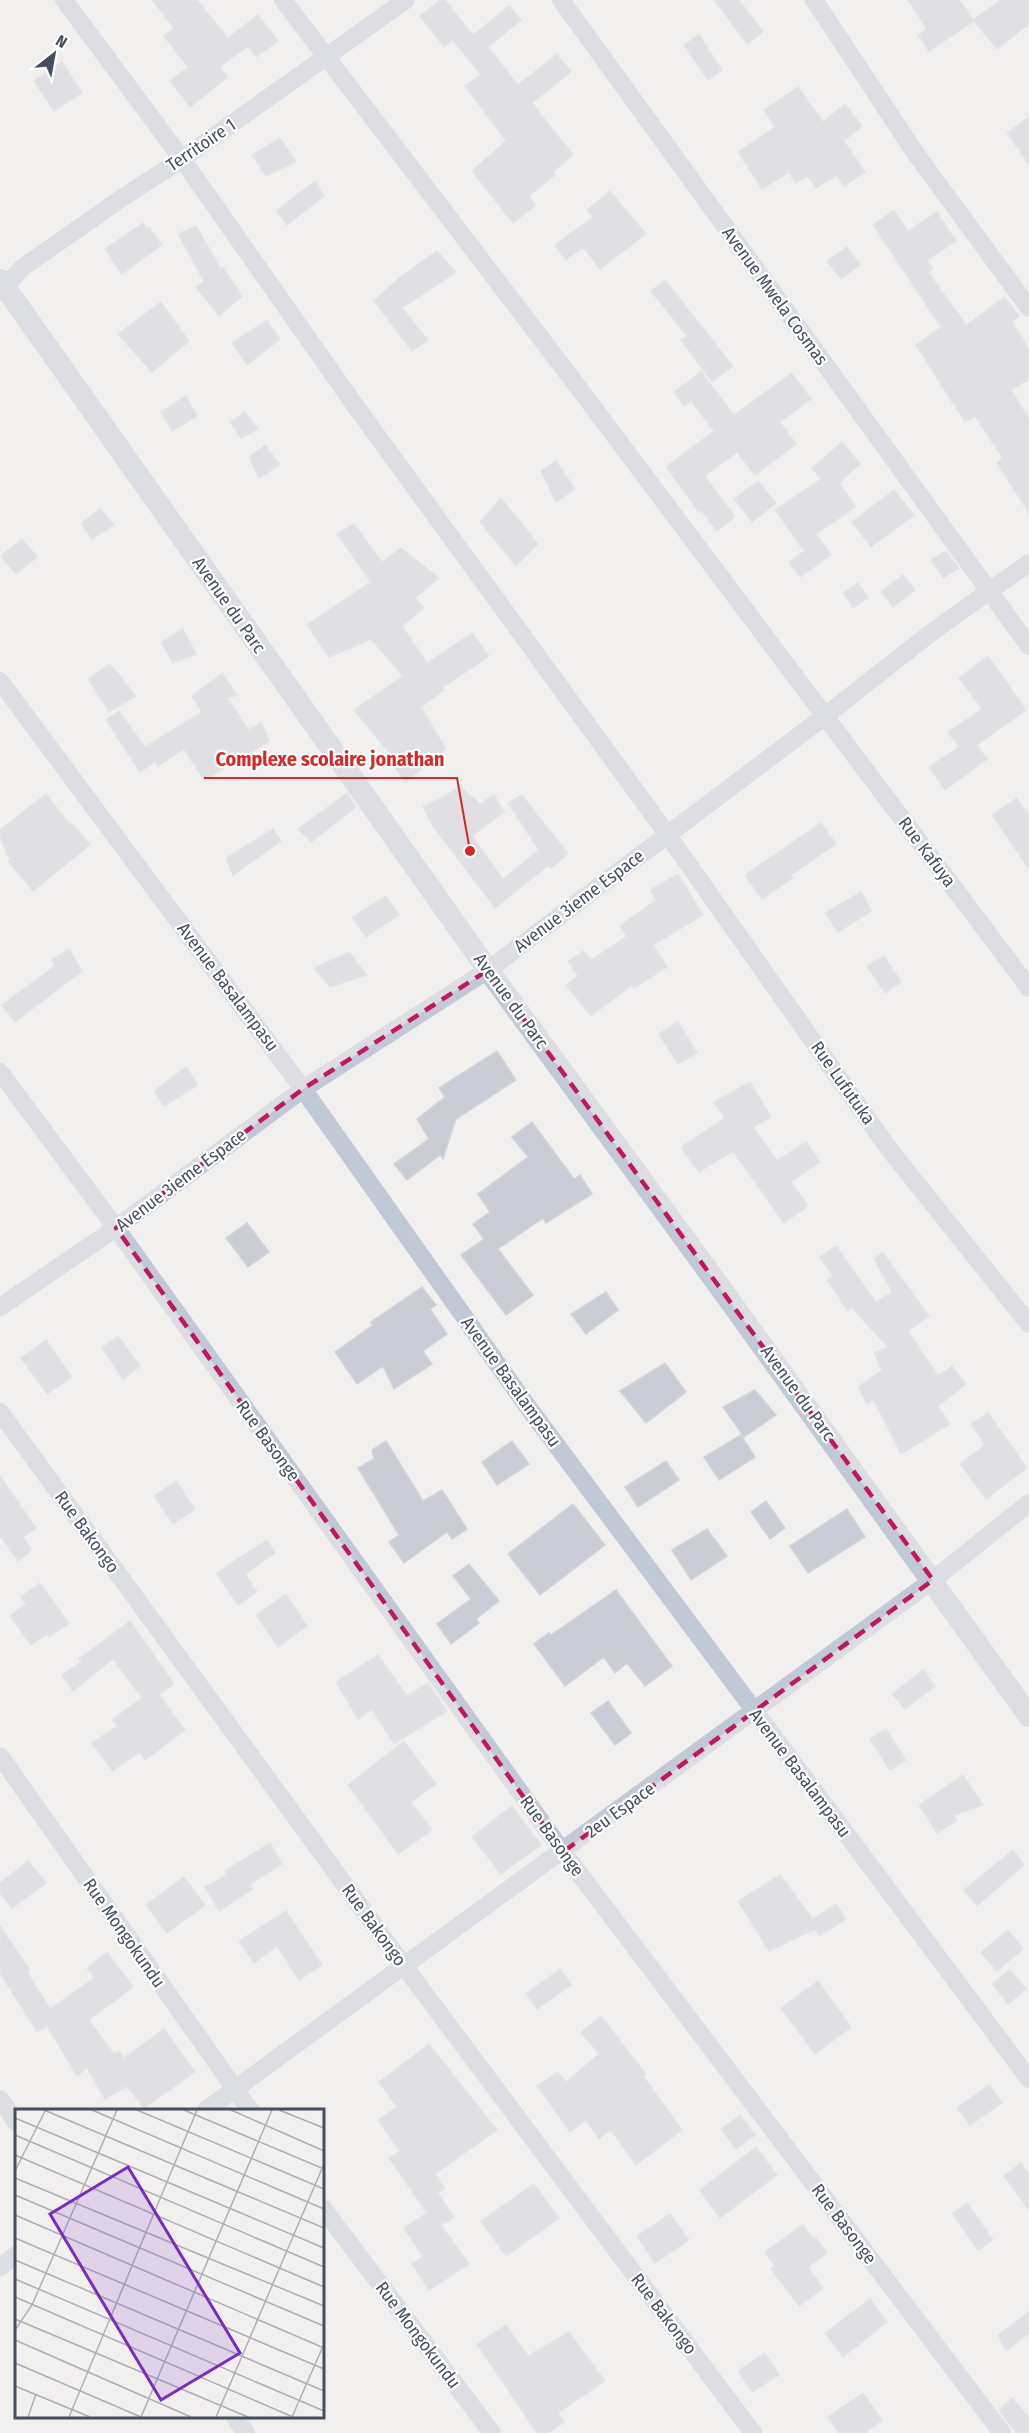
<svg xmlns="http://www.w3.org/2000/svg" width="1029" height="2433" viewBox="0 0 1029 2433" font-family="'Fira Sans Condensed',sans-serif">
  <style>
    .building { fill: #cacdd5; stroke: #d2d4db; stroke-width: 1.5 }
    .lines { fill: none; stroke-linecap: round; stroke-linejoin: round }
    .minor { stroke: #c1c9d6; stroke-width: 18 }
    .tertiary { stroke: #c1c9d6; stroke-width: 22 }
    .marked { fill: none; stroke: #c2185b; stroke-width: 4.5; stroke-dasharray: 12 8; stroke-linejoin: round }
    .labels { text-anchor: middle; dominant-baseline: central; stroke-width: 4.5; stroke-linejoin: round; paint-order: stroke }
    .street-label { font-size: 18px; fill: #454f5f; stroke: #fff }
    .inset-road { fill: none; stroke: #adafb5; stroke-width: 1.5 }
    .view { fill: #7b2cbf; fill-opacity: 0.15; stroke: #7b2cbf; stroke-width: 3 }
    .inset-edge { fill: none; stroke: #454f5f; stroke-width: 3 }
    .leader { fill: none; stroke: #d62828; stroke-width: 2 }
    .callout-dot { fill: #d62828; stroke: #fff; stroke-width: 2 }
    .callout-label { font-size: 20px; text-anchor: middle; font-weight: bold; fill: #d62828; stroke: #fff; stroke-width: 4.5; stroke-linejoin: round; paint-order: stroke }
  </style>
  <rect width="100%" height="100%" fill="#f2efef"/>
  <!-- building -->
  <path class="building" d="M152 0H197L228 38 258 15 278 41 256 57 248 46 220 67 228 77 190 107 170 81 188 67 164 36 174 28Z
    M440 0H445L473 35 509 6 521 20 488 47 518 85 557 54 571 72 532 103 573 155 553 172 555 175 529 196 536 205 513 223 472 171 506 141 465 86 481 75 453 40 444 47 420 16Z
    M714 0H739L763 32 747 44Z
    M908 0H959L974 21 929 51 918 35 927 29Z
    M1001 0H1029V24L997 49 973 20Z
    M699 35 722 70 708 80 684 45Z
    M62 62 82 93 54 111 34 81Z
    M798 87 823 122 845 104 862 126 844 141 865 172 844 186 837 175 816 188 808 176 795 183 789 172 762 189 738 152 775 127 764 110Z
    M1029 117V164L1007 133Z
    M280 138 296 162 266 176 252 155Z
    M315 181 324 196 287 225 276 211Z
    M610 191 646 234 600 269 583 247 566 260 555 245 593 217 587 210Z
    M894 210 908 231 937 212 956 241 927 260 933 269 928 272 966 325 1005 297 1019 316 1012 321 1029 350V379L1011 390 1029 419V513L997 463 1003 458 975 416 965 422 916 345 941 327 873 225Z
    M143 223 147 229 149 227 162 245 122 274 105 249Z
    M196 226 221 269 223 267 242 296 219 316 196 287 204 281 178 234Z
    M847 247 860 265 841 279 827 261Z
    M437 251 456 272 402 308 428 340 412 351 374 301 400 277Z
    M665 280 733 366 712 382 681 340 687 336 651 291Z
    M161 302 189 341 152 372 118 334Z
    M267 320 280 339 247 365 232 343Z
    M701 372 734 415 792 373 811 399 780 422 796 444 755 475 737 452 705 476 735 517 717 531 701 510 699 512 666 467 714 431 691 401 684 406 674 392Z
    M186 396 197 416 172 431 161 412Z
    M245 412 258 429 241 438 230 422Z
    M842 442 860 464 839 483 856 507 816 534 831 555 800 577 789 562 804 551 775 510 821 479 812 468Z
    M265 445 280 465 259 478 249 457Z
    M556 461 575 489 556 502 541 471Z
    M758 481 776 503 752 522 734 499Z
    M894 490 914 515 871 547 852 522Z
    M501 498 538 544 516 566 480 522Z
    M100 509 114 525 92 539 81 523Z
    M354 524 382 562 401 548 439 578 415 598 424 608 402 626 427 663 472 633 489 656 442 688 444 690 421 707 446 749 405 782 392 764 396 761 354 710 403 676 371 639 329 657 307 625 371 582 337 534Z
    M22 539 37 557 16 574 1 556Z
    M946 551 959 568 943 578 931 560Z
    M903 575 915 590 893 607 881 592Z
    M858 583 868 598 853 608 843 593Z
    M183 629 196 654 173 663 161 642Z
    M988 656 1026 710 977 745 987 759 945 790 929 767 959 747 948 732 982 709 959 678Z
    M110 664 136 696 109 712 88 679Z
    M222 673 237 695 227 698 249 730 261 723 270 741 204 780 184 749 158 766 155 762 140 772 106 720 119 711 145 747 202 712 192 696Z
    M461 787 480 804 494 795 504 812 472 836 503 879 539 850 508 803 522 795 568 854 551 868 549 865 495 908 433 826 423 807Z
    M347 793 356 807 311 842 298 829Z
    M46 794 70 825 72 823 90 845 33 891 8 861 10 859 0 838V830Z
    M1017 798 1029 816V869L992 815Z
    M821 823 836 844 791 875 793 878 762 899 745 875Z
    M273 829 281 841 233 875 226 858Z
    M678 874 703 915 653 945 667 967 634 988 632 985 591 1016 566 985 578 976 568 961 584 951 591 960 627 936 620 926 656 900 650 890Z
    M861 892 872 911 838 932 825 913Z
    M386 896 399 915 366 937 352 917Z
    M69 949 82 971 15 1022 2 1005 55 966 52 960Z
    M349 952 367 975 330 987 314 968Z
    M884 956 901 982 885 993 867 966Z
    M678 1022 697 1053 678 1064 659 1034Z
    M497 1051 516 1080 456 1119 443 1159 440 1155 407 1180 394 1164 429 1139 417 1119 445 1097 439 1088Z
    M186 1067 198 1085 164 1106 154 1091Z
    M750 1082 771 1117 753 1127 777 1161 806 1142 820 1162 791 1182 808 1206 784 1223 733 1151 699 1172 681 1147 725 1118 714 1102Z
    M532 1122 574 1179 580 1175 592 1194 546 1223 543 1218 498 1249 533 1295 506 1315 461 1255 484 1239 473 1224 490 1212 478 1194 528 1157 512 1137Z
    M247 1223 269 1252 248 1267 226 1238Z
    M836 1246 876 1302 892 1292 874 1258 883 1253 929 1316 908 1331 938 1376 952 1366 966 1384 938 1406 950 1424 901 1454 873 1399 867 1404 858 1387 882 1370 874 1353 888 1347 852 1308 848 1311 827 1280 833 1276 820 1257Z
    M422 1287 436 1305 430 1309 447 1334 423 1351 432 1364 394 1389 383 1366 357 1384 335 1352 373 1325 371 1322Z
    M606 1292 618 1310 586 1334 571 1314Z
    M118 1336 140 1366 123 1379 102 1348Z
    M46 1340 72 1377 47 1394 21 1358Z
    M665 1363 686 1392 646 1423 620 1391Z
    M755 1390 776 1415 744 1437 723 1407Z
    M988 1413 1027 1468 986 1499 960 1464 985 1445 971 1424Z
    M741 1435 755 1457 719 1480 704 1457Z
    M386 1441 423 1501 442 1490 467 1529 452 1539 447 1532 404 1563 389 1542 399 1535 358 1468 374 1459 372 1450Z
    M512 1441 529 1464 497 1485 482 1462Z
    M666 1461 679 1480 638 1507 625 1487Z
    M0 1476 36 1528 23 1537 32 1550 18 1561 0 1536Z
    M176 1481 195 1509 173 1524 154 1496Z
    M766 1501 785 1528 770 1539 751 1512Z
    M573 1504 605 1545 540 1595 508 1554Z
    M847 1509 865 1537 808 1573 790 1546Z
    M707 1529 727 1556 691 1580 672 1550Z
    M267 1540 275 1553 245 1574 257 1592 238 1605 216 1573Z
    M469 1564 499 1601 476 1619 479 1623 451 1644 437 1624 471 1599 453 1576Z
    M40 1583 69 1623 49 1637 47 1634 31 1645 10 1616 26 1604 21 1597Z
    M616 1590 672 1666 645 1686 627 1663 615 1673 604 1657 565 1686 534 1644 549 1633 551 1635Z
    M286 1594 307 1626 278 1647 256 1615Z
    M130 1621 174 1684 159 1695 185 1730 145 1760 140 1752 112 1771 92 1743 117 1726 112 1720 142 1698 113 1659 73 1691 62 1675 81 1662 79 1659Z
    M378 1655 407 1696 428 1683 447 1711 394 1744 372 1709 358 1719 336 1682Z
    M923 1670 935 1686 905 1709 892 1694Z
    M608 1701 631 1733 615 1745 591 1713Z
    M886 1729 906 1760 890 1770 870 1739Z
    M404 1741 436 1784 411 1802 432 1830 398 1854 348 1785Z
    M963 1775 983 1805 954 1815 957 1820 937 1833 919 1805Z
    M512 1806 541 1845 501 1874 472 1837Z
    M270 1843 282 1864 250 1884 253 1889 219 1911 205 1887 227 1875 225 1871Z
    M1013 1850 1024 1865 977 1906 964 1890Z
    M28 1861 46 1883 12 1908 0 1893V1883Z
    M780 1875 813 1919 836 1904 846 1919 819 1936 815 1929 769 1951 738 1901Z
    M184 1877 205 1905 167 1933 146 1905Z
    M286 1911 322 1965 299 1980 277 1946 254 1963 239 1941Z
    M0 1926 30 1970 27 1972 50 2009 94 1978 87 1968 107 1952 133 1987 89 2020 114 2054 119 2051 124 2058 164 2029 195 2072 144 2108 127 2086 105 2099 87 2068 77 2076 47 2026 37 2032 0 1973Z
    M1008 1930 1023 1949 997 1971 981 1952Z
    M560 1969 571 1985 537 2009 526 1994Z
    M1010 1970 1026 1989 1008 2004 992 1984Z
    M818 1981 851 2027 815 2054 781 2008Z
    M601 2016 646 2074 643 2076 682 2130 636 2165 611 2130 599 2139 586 2120 570 2132 537 2086 558 2072 566 2082 599 2054 581 2032Z
    M429 2044 497 2130 435 2174 445 2188 438 2193 454 2217 441 2225 469 2264 429 2290 412 2264 423 2257 404 2228 427 2213 389 2158 400 2151 378 2120 397 2107 379 2082Z
    M989 2085 1002 2103 970 2125 957 2108Z
    M740 2115 755 2135 736 2149 721 2129Z
    M756 2147 777 2175 720 2218 700 2190Z
    M1021 2163 1029 2175V2210L1004 2176Z
    M534 2184 559 2218 506 2256 481 2221Z
    M967 2203 993 2240 978 2250 952 2213Z
    M670 2214 689 2240 655 2263 637 2236Z
    M803 2224 813 2239 816 2237 827 2253 808 2267 823 2288 799 2306 771 2269 775 2266 765 2252Z
    M870 2299 887 2322 843 2357 825 2333Z
    M1029 2312V2333L1006 2351 998 2335Z
    M506 2325 528 2356 569 2332 605 2381 558 2413 564 2422 548 2433H537L477 2344Z
    M765 2353 779 2375 752 2392 738 2371Z
    M863 2393 882 2420 865 2433H839L828 2417Z
    M1012 2398 1029 2417V2433H1016L999 2410Z"/>
  <g class="lines">
    <!-- minor -->
    <path class="minor" d="M64 0 182 159 354 404 667 834 889 1149 1029 1324
      M283 0 578 387 1029 988
      M561 0 1029 646
      M814 0 916 154 1029 308
      M0 292 22 268 119 200 182 159 406 0
      M0 681 303 1089 528 1407 1029 2079
      M0 1072 116 1228 563 1852 1002 2433
      M0 1307 116 1228 303 1089 488 970 825 716 932 632 1029 563
      M0 1412 404 1966 753 2433
      M0 1756 250 2110
      M0 2099 16 2122
      M206 2110 933 1580 1029 1503
      M322 2207 492 2433
      M0 2267 16 2255
      M234 2416 246 2433"/>
    <!-- tertiary -->
    <path class="tertiary" d="M0 280 488 970 717 1283 1029 1716"/>
  </g>
  <!-- marked area -->
  <path d="M0 0H1029V2433H0ZM488 970 933 1580 563 1852 116 1228 303 1089Z" fill="#f2efef" fill-opacity=".55" fill-rule="evenodd"/>
  <path class="marked" d="M488 970 933 1580 563 1852 116 1228 303 1089Z"/>
  <g class="labels">
    <!-- street labels -->
    <g class="street-label">
      <text transform="translate(201 145) rotate(-34)">Territoire 1</text>
      <text transform="translate(775 296) rotate(54)">Avenue Mwela Cosmas</text>
      <text transform="translate(229 605) rotate(55)">Avenue du Parc</text>
      <text transform="translate(927 852) rotate(53)">Rue Kafuya</text>
      <text transform="translate(579 901) rotate(-37)">Avenue 3ieme Espace</text>
      <text transform="translate(228 987) rotate(53)">Avenue Basalampasu</text>
      <text transform="translate(511 1001) rotate(54)">Avenue du Parc</text>
      <text transform="translate(843 1083) rotate(55)">Rue Lufutuka</text>
      <text transform="translate(181 1180) rotate(-37)">Avenue 3ieme Espace</text>
      <text transform="translate(511 1382) rotate(54)">Avenue Basalampasu</text>
      <text transform="translate(798 1393) rotate(54)">Avenue du Parc</text>
      <text transform="translate(268 1441) rotate(54)">Rue Basonge</text>
      <text transform="translate(87 1532) rotate(54)">Rue Bakongo</text>
      <text transform="translate(800 1773) rotate(53)">Avenue Basalampasu</text>
      <text transform="translate(620 1810) rotate(-36)">2eu Espace</text>
      <text transform="translate(552 1836) rotate(54)">Rue Basonge</text>
      <text transform="translate(374 1925) rotate(54)">Rue Bakongo</text>
      <text transform="translate(124 1933) rotate(55)">Rue Mongokundu</text>
      <text transform="translate(844 2224) rotate(53)">Rue Basonge</text>
      <text transform="translate(664 2314) rotate(53)">Rue Bakongo</text>
      <text transform="translate(418 2335) rotate(53)">Rue Mongokundu</text>
    </g>
  </g>
  <!-- overview -->
  <g transform="translate(15 2109)">
    <rect width="309" height="309" fill="#f2efef"/>
    <path class="inset-road" d="M29 1 309 119M77 1 309 100M122 1 309 80M169 1 309 60M216 1 309 42M264 1 309 19M0 9 309 139M0 26 309 158M0 46 309 178M0 62 30 2M0 69 309 197M0 86 309 217M0 106 309 239M0 129 309 260M0 151 309 282M0 170 309 302M0 188 278 308M0 210 233 308M0 221 17 196 102 1M0 231 176 308M0 254 126 308M0 277 75 308M13 308 21 285M54 308 182 1M126 308 257 1M201 308 309 55M277 308 309 235"/>
    <path class="view" d="M113 58 225 244 146 291 35 105Z"/>
    <rect width="309" height="309" class="inset-edge"/>
  </g>
  <!-- callouts -->
  <path class="leader" d="M470 851L457 778H204"/>
  <circle class="callout-dot" cx="470" cy="851" r="6"/>
  <g class="callout-label">
    <text x="330" y="766">Complexe scolaire jonathan</text>
  </g>
  <!-- north arrow -->
  <g transform="translate(54 54) rotate(31)" stroke="#ffffff" stroke-width="4.5" paint-order="stroke">
  <path d="M0-4.5L10 22L0 15L-10 22Z" fill="#454f5f"/>
  <text y="-9" font-size="16" font-weight="bold" text-anchor="middle" fill="#454f5f">N</text>
  </g>
</svg>
